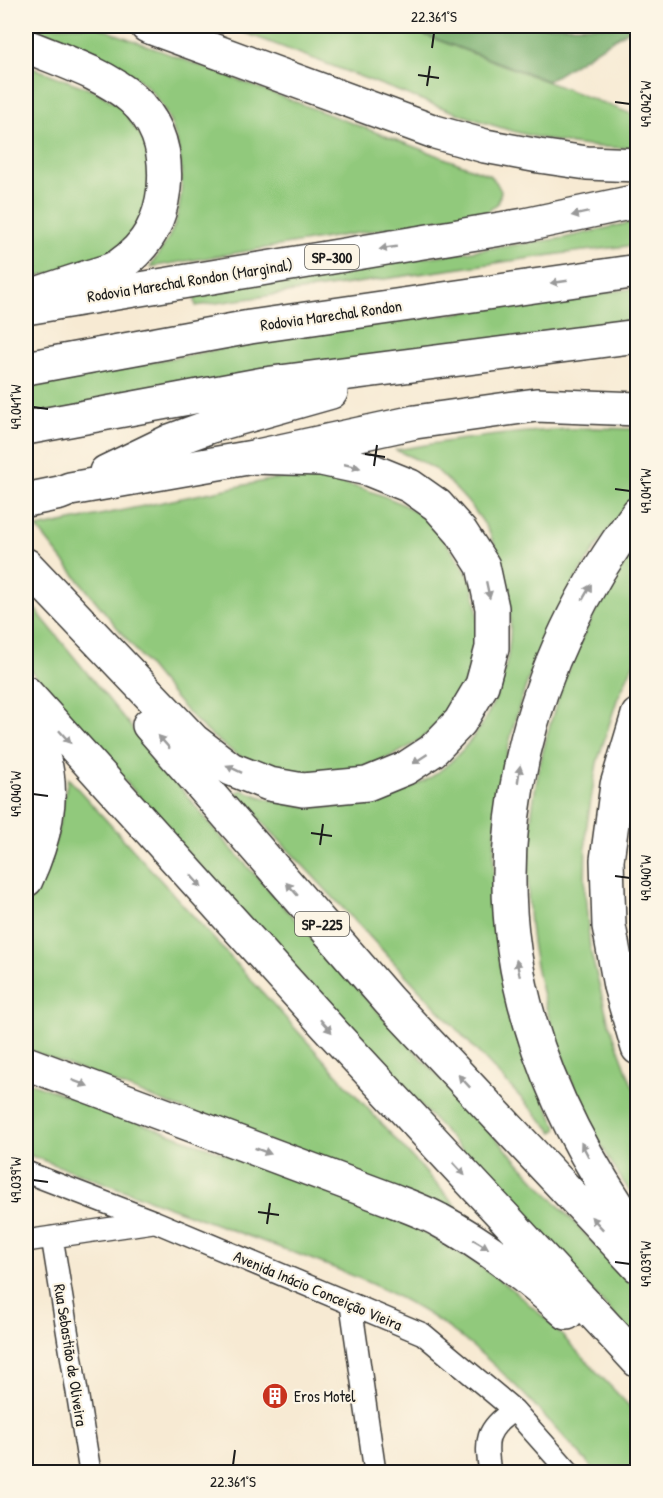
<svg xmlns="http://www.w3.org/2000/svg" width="663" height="1498" viewBox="0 0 663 1498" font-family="'Patrick Hand',sans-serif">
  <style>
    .green { fill: #91c97b; stroke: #56724c; stroke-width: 1.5 }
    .forest { fill: #74ad6b; stroke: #486444; stroke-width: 1.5 }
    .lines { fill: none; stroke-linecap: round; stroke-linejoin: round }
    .minor-casing { stroke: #3d3b37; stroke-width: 24 }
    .trunk-casing { stroke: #3d3b37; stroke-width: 36 }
    .motorway-casing { stroke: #3d3b37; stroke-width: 36 }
    .minor { stroke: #fff; stroke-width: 21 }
    .trunk { stroke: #fff; stroke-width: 33 }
    .motorway { stroke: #fff; stroke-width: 33 }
    .oneway { fill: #999 }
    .ticks { fill: none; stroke: #1c1c1c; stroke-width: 2 }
    .labels { text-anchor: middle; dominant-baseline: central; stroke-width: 4.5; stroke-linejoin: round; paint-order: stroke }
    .shield { fill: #fcf5e5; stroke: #5f5d58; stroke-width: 1.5 }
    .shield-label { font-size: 15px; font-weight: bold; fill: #1c1c1c }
    .street-label { font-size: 16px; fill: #1c1c1c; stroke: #fcf5e5 }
    .poi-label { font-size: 16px; fill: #1c1c1c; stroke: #fcf5e5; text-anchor: start }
    .neatline { fill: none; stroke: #1c1c1c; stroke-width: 2 }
    .ticks-label { font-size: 15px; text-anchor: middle; fill: #1c1c1c }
  </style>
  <rect width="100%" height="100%" fill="#fcf5e5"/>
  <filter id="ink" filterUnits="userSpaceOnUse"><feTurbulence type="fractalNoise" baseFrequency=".0167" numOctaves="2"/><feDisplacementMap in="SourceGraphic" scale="12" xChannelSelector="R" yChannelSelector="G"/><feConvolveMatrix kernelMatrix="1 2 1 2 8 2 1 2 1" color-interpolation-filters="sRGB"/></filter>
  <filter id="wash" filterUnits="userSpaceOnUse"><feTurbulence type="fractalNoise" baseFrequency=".008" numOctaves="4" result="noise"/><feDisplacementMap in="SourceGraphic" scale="24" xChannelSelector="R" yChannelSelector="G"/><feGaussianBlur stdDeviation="1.35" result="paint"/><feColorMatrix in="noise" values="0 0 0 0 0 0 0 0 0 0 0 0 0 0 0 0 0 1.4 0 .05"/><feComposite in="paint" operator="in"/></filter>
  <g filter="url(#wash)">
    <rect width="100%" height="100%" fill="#f7ead3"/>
    <!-- green -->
    <path class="green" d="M26 26H95L489 175 496 182 501 191 498 203 487 212 150 267C159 253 170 239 175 223 192 172 177 101 128 72 96 53 60 43 26 30Z
      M227 26H401L637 116V147C554 153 466 117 390 88 335 67 281 46 227 26Z
      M26 65 97 92 120 106 147 145 149 195 140 221 129 238 94 266 26 278Z
      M637 221V245L566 253 196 306 193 292 229 285 564 238Z
      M637 288V320L26 417V385L285 337Z
      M594 428 637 429V495C514 634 465 832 510 1012 520 1053 540 1091 558 1129L553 1132 235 793 242 790C283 807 323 811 366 802 389 796 418 787 437 773 512 717 530 614 489 532 479 513 456 488 440 473 428 463 410 457 396 450 462 438 527 430 594 428Z
      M315 477C350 485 387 493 417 513 434 524 448 544 459 561 463 568 470 576 472 584 487 633 471 691 435 727 412 750 377 764 347 771 314 779 293 777 262 766 255 763 248 761 241 757 197 730 166 688 134 648 101 608 69 568 37 528L274 479Z
      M637 545V656L617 700 597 763 586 830 585 892 590 949 608 1020 631 1082 637 1094V1201C608 1163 586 1118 569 1074 550 1026 535 976 530 925 518 792 559 652 637 545Z
      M26 598 219 835 373 1006 637 1290V1340L186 851 43 686 26 664Z
      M26 760C38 781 32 812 26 834Z
      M68 778 468 1219 26 1049V905L45 873 56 839Z
      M26 1081 387 1213 432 1237 470 1259 512 1289 549 1322 637 1414V1472H596C551 1423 508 1372 454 1332 393 1286 319 1262 248 1236 174 1209 100 1181 26 1154Z"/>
    <!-- forest -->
    <path class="forest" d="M401 26H635L548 81Z"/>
  </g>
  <g filter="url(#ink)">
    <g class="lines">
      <!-- minor casing -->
      <g class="minor-casing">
        <path id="minor" d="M26 1172 156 1222 423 1334 514 1410 569 1472
          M52 1237 90 1472
          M26 1241 153 1222
          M351 1305 375 1472
          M490 1472C485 1441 485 1429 514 1410"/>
      </g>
      <!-- trunk casing -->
      <g class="trunk-casing">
        <path id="trunk" d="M26 308 525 225 638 201
          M638 715 617 785 607 860 609 926 620 986 638 1048"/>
      </g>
      <!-- motorway casing -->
      <g class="motorway-casing">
        <path id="motorway" d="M147 26 435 132 485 146 539 156 587 163 638 165
          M26 46C98 75 172 94 164 188 160 222 148 245 120 265 112 271 100 273 91 276 69 283 47 290 26 298
          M26 368 250 327 638 271
          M26 428 264 384 638 336
          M106 472 170 441 211 426 331 392
          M26 500 60 493 70 489 253 457 415 422 536 405 638 409
          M638 513C529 657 477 845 530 1022 552 1098 592 1171 638 1235
          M26 565 193 740 231 769 269 784 303 790 367 784 406 768 432 751 460 722 482 685 492 648V608L483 566 461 532 437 505 410 486 368 469 321 459 253 457
          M26 693 335 1035 638 1361
          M149 725 389 1001 638 1266
          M26 726C31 735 38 745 42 754 57 794 43 843 26 880
          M26 1063 387 1198C405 1205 423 1211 439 1220 486 1245 527 1277 567 1313"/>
      </g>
      <!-- minor -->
      <use href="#minor" class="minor"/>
      <!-- trunk -->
      <use href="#trunk" class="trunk"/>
      <!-- motorway -->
      <use href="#motorway" class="motorway"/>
    </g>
    <!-- one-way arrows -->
    <defs><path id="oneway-solid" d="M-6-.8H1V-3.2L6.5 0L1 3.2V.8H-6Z" transform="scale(1.5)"/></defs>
    <g class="oneway">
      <use href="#oneway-solid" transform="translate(580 214) rotate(168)"/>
      <use href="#oneway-solid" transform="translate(388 248) rotate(171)"/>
      <use href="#oneway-solid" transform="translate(559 282) rotate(172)"/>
      <use href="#oneway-solid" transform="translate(352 466) rotate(13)"/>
      <use href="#oneway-solid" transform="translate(488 590) rotate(78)"/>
      <use href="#oneway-solid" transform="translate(587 592) rotate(-60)"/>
      <use href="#oneway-solid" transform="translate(65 737) rotate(48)"/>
      <use href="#oneway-solid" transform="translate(164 742) rotate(-131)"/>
      <use href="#oneway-solid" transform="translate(420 759) rotate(147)"/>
      <use href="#oneway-solid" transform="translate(234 769) rotate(-154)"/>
      <use href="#oneway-solid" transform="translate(519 774) rotate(-82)"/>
      <use href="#oneway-solid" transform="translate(196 881) rotate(48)"/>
      <use href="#oneway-solid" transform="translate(292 889) rotate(-131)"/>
      <use href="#oneway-solid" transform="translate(518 968) rotate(-102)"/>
      <use href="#oneway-solid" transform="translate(326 1026) rotate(48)"/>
      <use href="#oneway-solid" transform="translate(464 1081) rotate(-133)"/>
      <use href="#oneway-solid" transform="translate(80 1083) rotate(21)"/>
      <use href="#oneway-solid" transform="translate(585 1150) rotate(-118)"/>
      <use href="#oneway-solid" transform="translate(263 1151) rotate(21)"/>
      <use href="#oneway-solid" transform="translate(459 1169) rotate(47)"/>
      <use href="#oneway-solid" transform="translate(597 1223) rotate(-133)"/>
      <use href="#oneway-solid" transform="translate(481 1244) rotate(31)"/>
    </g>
  </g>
  <!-- ticks -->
  <path class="ticks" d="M432 48 434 33M418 75 439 78M427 86 430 66M615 102 630 104M33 407 48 409M365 454 385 457M374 466 377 445M615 489 630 491M33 794 48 796M311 833 332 836M320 845 323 824M615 876 630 878M33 1180 48 1182M258 1212 279 1215M267 1224 270 1203M615 1262 630 1264M233 1465 235 1450"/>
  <!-- icons -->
  <defs>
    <g id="building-disc" transform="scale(1.35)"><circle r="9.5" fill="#c8321e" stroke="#fcf5e5"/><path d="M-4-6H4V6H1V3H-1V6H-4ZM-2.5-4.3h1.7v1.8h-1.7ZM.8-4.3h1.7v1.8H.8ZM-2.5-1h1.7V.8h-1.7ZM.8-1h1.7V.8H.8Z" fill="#fff"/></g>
  </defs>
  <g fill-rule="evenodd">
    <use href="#building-disc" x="275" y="1396"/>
  </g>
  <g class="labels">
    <!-- shield labels -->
    <g class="shield">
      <rect x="305" y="245" width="54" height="24" rx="4.5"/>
      <rect x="295" y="912" width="54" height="24" rx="4.5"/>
    </g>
    <g class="shield-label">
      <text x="332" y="257">SP-300</text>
      <text x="322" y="924">SP-225</text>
    </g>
    <!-- street labels -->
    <g class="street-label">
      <text transform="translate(190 280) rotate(-9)">Rodovia Marechal Rondon (Marginal)</text>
      <text transform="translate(331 315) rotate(-8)">Rodovia Marechal Rondon</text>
      <text transform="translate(318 1290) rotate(23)">Avenida Inácio Conceição Vieira</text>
      <text transform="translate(71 1355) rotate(81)">Rua Sebastião de Oliveira</text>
    </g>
    <!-- poi labels -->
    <g class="poi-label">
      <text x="294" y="1396">Eros Motel</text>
    </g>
  </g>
  <!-- margin -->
  <rect width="663" height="1498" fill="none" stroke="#fcf5e5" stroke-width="66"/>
  <rect x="33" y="33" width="597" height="1432" class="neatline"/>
  <g class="ticks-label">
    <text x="434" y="22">22.361°S</text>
    <text transform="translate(646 104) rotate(-90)" y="5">49.042°W</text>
    <text transform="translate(16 407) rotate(-90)" y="5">49.041°W</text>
    <text transform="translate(646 491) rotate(-90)" y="5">49.041°W</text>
    <text transform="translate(16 794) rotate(-90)" y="5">49.040°W</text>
    <text transform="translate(646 878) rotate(-90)" y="5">49.040°W</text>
    <text transform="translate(16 1180) rotate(-90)" y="5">49.039°W</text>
    <text transform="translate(646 1264) rotate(-90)" y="5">49.039°W</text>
    <text x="233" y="1487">22.361°S</text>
  </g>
</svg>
